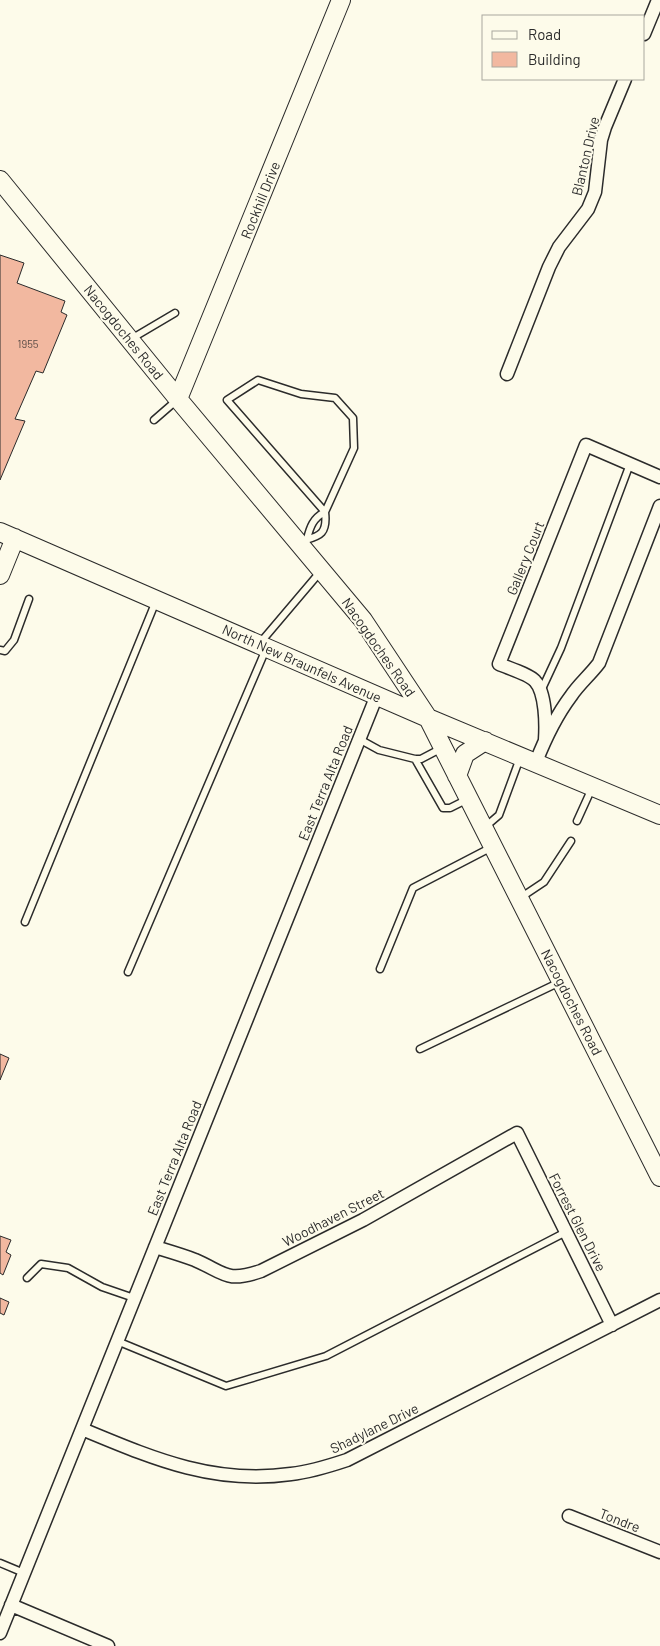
<svg xmlns="http://www.w3.org/2000/svg" width="660" height="1646" viewBox="0 0 660 1646" font-family="Barlow,sans-serif">
  <style>
    .building { fill: #f2b8a0; stroke: #2b2b2b }
    .lines { fill: none; stroke-linecap: round; stroke-linejoin: round }
    .lane-casing { stroke: #2b2b2b; stroke-width: 9 }
    .street-casing { stroke: #2b2b2b; stroke-width: 15 }
    .secondary-casing { stroke: #2b2b2b; stroke-width: 20 }
    .lane { stroke: #fdfbea; stroke-width: 6 }
    .street { stroke: #fdfbea; stroke-width: 12 }
    .secondary { stroke: #fdfbea; stroke-width: 18 }
    .labels { text-anchor: middle; dominant-baseline: central; stroke-width: 4; stroke-linejoin: round; paint-order: stroke }
    .number-label { font-size: 11px; fill: #5d4e48 }
    .street-label { font-size: 14px; fill: #2b2b2b; stroke: #fdfbea }
  </style>
  <rect width="100%" height="100%" fill="#fdfbea"/>
  <!-- building -->
  <path class="building" d="M0 255 24 263 17 283 65 301 61 312 67 315 43 373 36 371 15 419 25 421 0 480Z
    M0 1054 9 1058 0 1080Z
    M0 1236 11 1240 6 1252 11 1255 3 1275 0 1273Z
    M0 1298 9 1302 4 1315 0 1313Z"/>
  <g class="lines">
    <!-- lane casing -->
    <g class="lane-casing">
      <path id="lane" d="M131 339 175 313
        M154 420 177 400
        M307 539C310 527 313 518 325 512
        M299 542C317 536 328 537 325 512L354 448 353 418 335 398 301 394 258 380 227 400 325 512
        M260 643 321 571
        M0 650 5 651 14 640 29 599
        M541 691 561 648 630 464
        M359 739 379 750 415 759H421L442 748
        M415 759 443 808H450L468 799
        M577 821 592 788
        M485 827 499 815 520 758
        M520 898 544 882 571 841
        M25 922 156 601
        M380 969 413 888 492 847
        M128 972 266 649
        M420 1049 560 982
        M27 1278 41 1264 68 1268 102 1287 134 1298
        M117 1341 226 1386 326 1356 566 1232
        M0 1563 24 1573"/>
    </g>
    <!-- street casing -->
    <g class="street-casing">
      <path id="street" d="M644 34 658 0
        M507 374 549 267 559 247 588 209 595 192 601 140 605 127 625 79
        M545 740C546 725 546 693 535 681 529 674 508 668 499 664L586 445 660 477
        M536 762C545 739 556 716 571 696 579 684 590 675 599 663L660 506
        M155 1247C168 1251 182 1255 195 1260 225 1273 226 1283 261 1271L363 1220 517 1133 612 1325
        M82 1429C152 1458 213 1485 291 1474 310 1472 329 1466 347 1460L660 1300
        M569 1516 660 1552
        M11 1605 108 1646
        M0 1633 377 695"/>
    </g>
    <!-- secondary casing -->
    <g class="secondary-casing">
      <path id="secondary" d="M0 180 178 399 363 620 428 718 660 1177
        M178 399 341 0
        M0 532 428 718 660 815
        M0 575 15 538
        M457 776 465 754 485 741"/>
    </g>
    <!-- lane -->
    <use href="#lane" class="lane"/>
    <!-- street -->
    <use href="#street" class="street"/>
    <!-- secondary -->
    <use href="#secondary" class="secondary"/>
  </g>
  <g class="labels">
    <!-- number labels -->
    <g class="number-label">
      <text x="28" y="343">1955</text>
    </g>
    <!-- street labels -->
    <g class="street-label">
      <text transform="translate(585 156) rotate(-77)">Blanton Drive</text>
      <text transform="translate(260 200) rotate(-68)">Rockhill Drive</text>
      <text transform="translate(124 332) rotate(51)">Nacogdoches Road</text>
      <text transform="translate(525 558) rotate(-68)">Gallery Court</text>
      <text transform="translate(379 647) rotate(55)">Nacogdoches Road</text>
      <text transform="translate(302 663) rotate(24)">North New Braunfels Avenue</text>
      <text transform="translate(325 783) rotate(-68)">East Terra Alta Road</text>
      <text transform="translate(572 1002) rotate(63)">Nacogdoches Road</text>
      <text transform="translate(174 1158) rotate(-68)">East Terra Alta Road</text>
      <text transform="translate(333 1217) rotate(-27)">Woodhaven Street</text>
      <text transform="translate(578 1222) rotate(63)">Forrest Glen Drive</text>
      <text transform="translate(374 1428) rotate(-26)">Shadylane Drive</text>
      <text transform="translate(620 1520) rotate(21)">Tondre</text>
    </g>
  </g>
  <!-- legend -->
  <rect x="482" y="15" width="162" height="65" fill="#fdfbea" stroke="#a9a89e"/>
  <rect x="492" y="31" width="25" height="8" fill="#fdfbea" stroke="#a9a89e"/>
  <text x="528" y="40" font-size="15" fill="#2b2b2b">Road</text>
  <rect x="492" y="52" width="25" height="15" fill="#f2b8a0" stroke="#a9a89e"/>
  <text x="528" y="65" font-size="15" fill="#2b2b2b">Building</text>
</svg>
